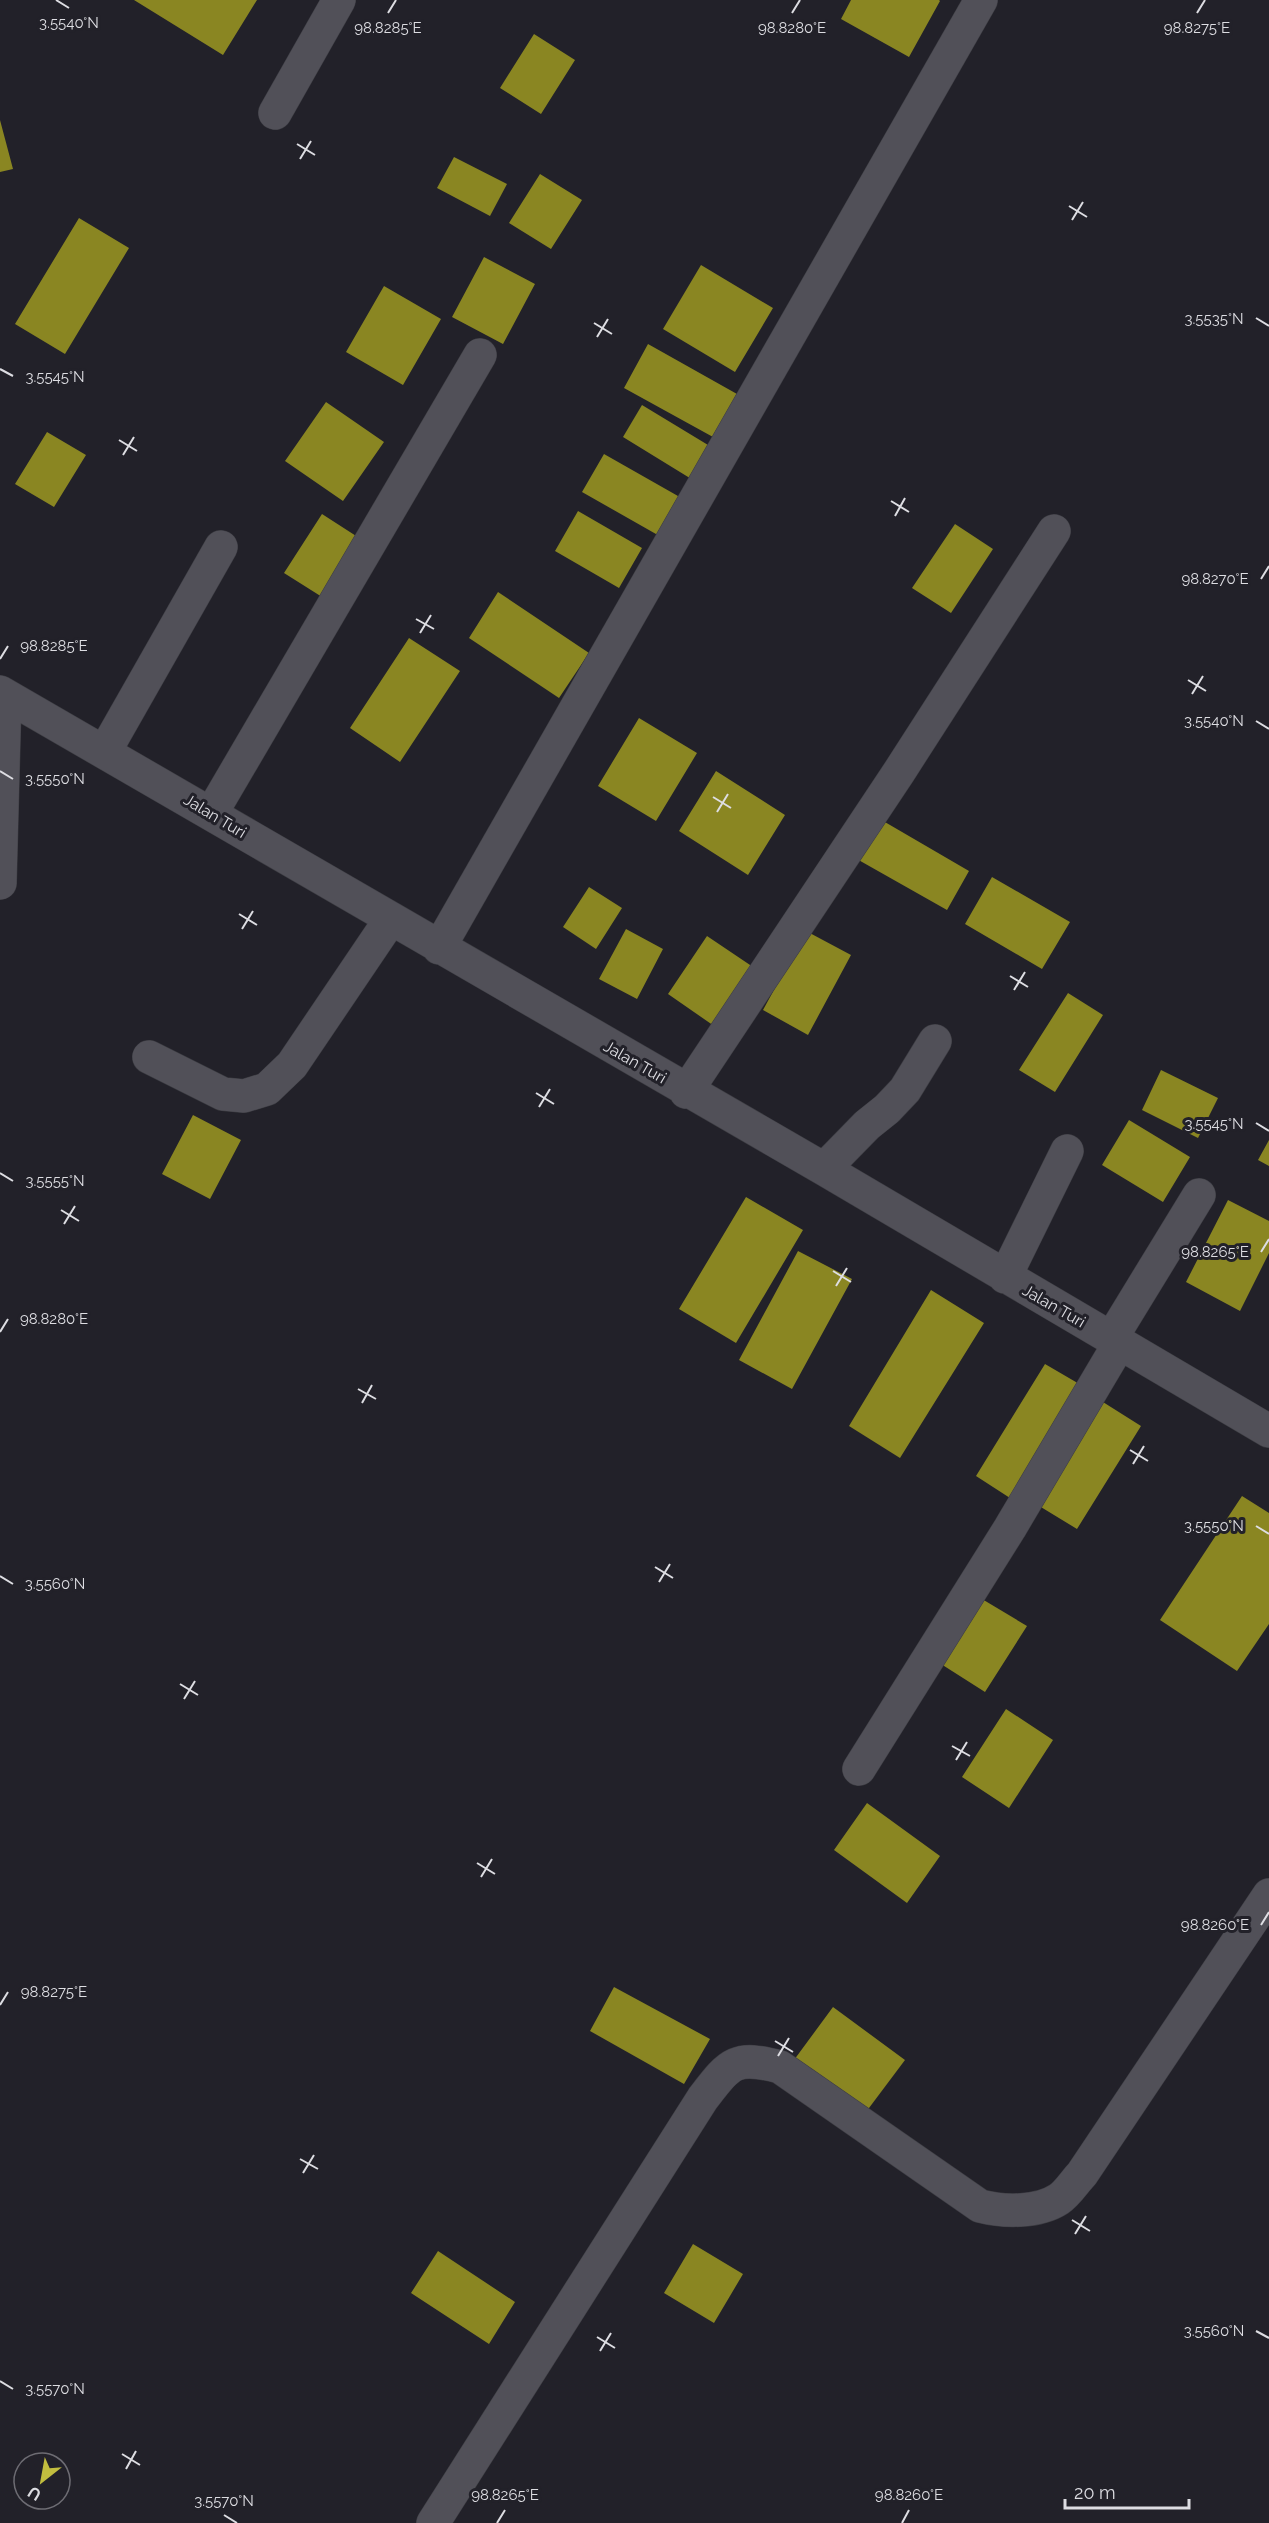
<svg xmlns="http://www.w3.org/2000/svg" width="1269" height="2523" viewBox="0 0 1269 2523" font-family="Raleway,sans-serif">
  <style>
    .building { fill: #8a8622 }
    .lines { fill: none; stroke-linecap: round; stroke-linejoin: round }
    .minor-casing { stroke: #3d3d43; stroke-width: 34 }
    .minor { stroke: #515058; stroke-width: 33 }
    .ticks { fill: none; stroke: #dddde2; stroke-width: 2 }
    .labels { text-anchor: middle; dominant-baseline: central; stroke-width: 6; stroke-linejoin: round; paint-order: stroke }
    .street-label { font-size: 16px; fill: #dddde2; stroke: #222129 }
    .ticks-label { font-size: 15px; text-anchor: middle; fill: #dddde2; stroke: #222129; stroke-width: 6; stroke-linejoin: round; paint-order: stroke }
  </style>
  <rect width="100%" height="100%" fill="#222129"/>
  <!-- building -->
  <path class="building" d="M134 0H257L223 55Z
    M851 0H939L940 1 909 57 841 19Z
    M534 34 575 60 541 114 500 88Z
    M0 120 13 169 0 172Z
    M454 157 507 184 490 216 437 188Z
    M540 174 582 200 551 249 509 223Z
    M79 218 129 248 65 354 15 324Z
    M484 257 535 284 503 344 452 317Z
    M701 265 773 308 735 372 663 329Z
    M384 286 441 319 403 385 346 352Z
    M648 344 737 394 713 437 624 388Z
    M326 402 384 442 343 501 285 461Z
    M642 405 713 448 693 480 623 437Z
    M47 432 86 455 54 507 15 484Z
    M604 454 685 500 663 538 582 492Z
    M578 511 642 548 619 588 555 551Z
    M322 514 367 543 330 602 284 573Z
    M955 524 993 549 951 613 912 588Z
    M498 592 589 653 559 698 469 638Z
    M409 638 460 671 400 762 350 728Z
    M639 718 697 753 656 821 598 786Z
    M716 771 785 815 748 875 679 831Z
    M878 818 969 871 947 910 855 858Z
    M992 877 1070 922 1042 969 965 924Z
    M589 887 622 908 596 949 563 927Z
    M626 929 663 949 637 999 599 979Z
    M806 931 851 955 808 1035 763 1010Z
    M707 936 756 969 717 1028 668 994Z
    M1068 993 1103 1015 1055 1092 1019 1070Z
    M1161 1070 1218 1098 1198 1138 1142 1110Z
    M193 1115 241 1140 210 1199 162 1174Z
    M1129 1120 1190 1157 1163 1202 1102 1165Z
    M1269 1140V1166L1258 1160Z
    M746 1197 803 1230 736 1343 679 1309Z
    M1228 1200 1269 1221V1253L1240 1311 1186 1282Z
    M798 1251 852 1279 792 1389 739 1360Z
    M931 1290 984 1323 900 1458 849 1426Z
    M1045 1364 1081 1385 1010 1498 976 1476Z
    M1095 1397 1141 1426 1077 1529 1031 1501Z
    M1242 1496 1269 1513V1624L1237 1671 1160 1620Z
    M982 1599 1027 1626 985 1692 941 1664Z
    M1006 1709 1053 1740 1009 1808 962 1777Z
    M867 1803 940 1856 907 1903 834 1850Z
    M614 1987 710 2039 684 2084 590 2031Z
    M833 2007 905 2060 866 2112 794 2060Z
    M693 2244 743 2274 714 2323 664 2293Z
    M438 2251 515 2302 489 2344 411 2293Z"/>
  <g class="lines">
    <!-- minor casing -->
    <g class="minor-casing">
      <path id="minor" d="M275 113 339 0
        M0 692 824 1169 1269 1431
        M105 751 221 547
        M211 814 480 355
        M0 883 5 695
        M439 948 981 0
        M149 1057 223 1094 244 1096 267 1089 292 1065 390 920
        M686 1092 899 772 1054 531
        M824 1169 867 1125 887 1109 905 1090 935 1041
        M1005 1277 1067 1151
        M1111 1339 1199 1195
        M859 1769 1010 1528 1119 1344
        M433 2523 703 2098C730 2063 735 2055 780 2067L980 2206C1003 2212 1038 2213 1059 2199 1068 2193 1075 2181 1082 2174L1269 1895"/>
    </g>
    <!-- minor -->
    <use href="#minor" class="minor"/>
  </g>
  <!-- ticks -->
  <path class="ticks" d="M56 0 69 8M388 13 396 0M792 13 800 0M1197 13 1205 0M297 144 315 155M300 159 311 141M1069 206 1087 217M1072 220 1083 202M1256 318 1269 326M594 323 612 334M597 337 608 319M0 369 13 376M119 440 137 451M123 455 134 437M891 501 909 512M895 516 905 498M1261 579 1269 566M416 619 434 629M420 633 431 615M0 659 8 646M1188 680 1206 691M1192 694 1203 676M1256 721 1269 729M0 771 13 779M713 797 731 808M717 812 728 794M239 914 257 925M242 929 253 911M1010 976 1028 987M1014 990 1025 972M536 1093 554 1104M539 1107 550 1089M1256 1123 1269 1131M0 1173 13 1181M61 1210 79 1221M64 1224 75 1206M1261 1252 1269 1239M833 1271 851 1282M836 1286 847 1268M0 1332 8 1319M358 1389 376 1399M362 1403 372 1385M1130 1450 1148 1461M1133 1464 1144 1446M1256 1526 1269 1534M655 1567 673 1578M0 1576 13 1584M659 1582 670 1564M180 1684 198 1695M184 1699 195 1681M952 1746 970 1756M956 1760 967 1742M477 1863 495 1874M481 1877 492 1859M1261 1925 1269 1912M0 2005 8 1992M775 2041 793 2052M778 2056 789 2038M300 2159 318 2169M303 2173 314 2155M1072 2220 1090 2231M1075 2234 1086 2216M1256 2331 1269 2338M597 2337 615 2348M600 2351 611 2333M0 2381 13 2389M122 2454 140 2465M126 2469 136 2451M224 2515 237 2523M497 2523 505 2510M902 2523 909 2510"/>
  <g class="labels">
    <!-- street labels -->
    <g class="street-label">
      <text transform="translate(215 816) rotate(31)">Jalan Turi</text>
      <text transform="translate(635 1062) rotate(30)">Jalan Turi</text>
      <text transform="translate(1054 1306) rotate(30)">Jalan Turi</text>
    </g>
  </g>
  <g class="ticks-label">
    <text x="69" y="28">3.5540°N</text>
    <text x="388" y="33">98.8285°E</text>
    <text x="792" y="33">98.8280°E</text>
    <text x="1197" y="33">98.8275°E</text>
    <text x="1214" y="324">3.5535°N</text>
    <text x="55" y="382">3.5545°N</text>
    <text x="1215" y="584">98.8270°E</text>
    <text x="54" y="651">98.8285°E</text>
    <text x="1214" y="726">3.5540°N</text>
    <text x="55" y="784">3.5550°N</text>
    <text x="1214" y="1129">3.5545°N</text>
    <text x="55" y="1186">3.5555°N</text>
    <text x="1215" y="1257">98.8265°E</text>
    <text x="54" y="1324">98.8280°E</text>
    <text x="1214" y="1531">3.5550°N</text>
    <text x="55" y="1589">3.5560°N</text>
    <text x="1215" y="1930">98.8260°E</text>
    <text x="54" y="1997">98.8275°E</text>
    <text x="1214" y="2336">3.5560°N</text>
    <text x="55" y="2394">3.5570°N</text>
    <text x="505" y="2500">98.8265°E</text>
    <text x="909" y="2500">98.8260°E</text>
    <text x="224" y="2506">3.5570°N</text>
  </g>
  <!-- north arrow -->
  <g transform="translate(42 2481) rotate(211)"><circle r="28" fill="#222129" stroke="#6d6c73" stroke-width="1.5"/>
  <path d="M0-4.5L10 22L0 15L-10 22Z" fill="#c2bd3f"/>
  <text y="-9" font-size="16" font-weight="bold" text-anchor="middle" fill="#dddde2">U</text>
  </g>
  <!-- scale -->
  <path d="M1065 2499v9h124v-9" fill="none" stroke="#dddde2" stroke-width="3"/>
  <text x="1074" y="2499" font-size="18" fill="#dddde2" stroke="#222129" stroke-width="4.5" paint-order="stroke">20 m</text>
</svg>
